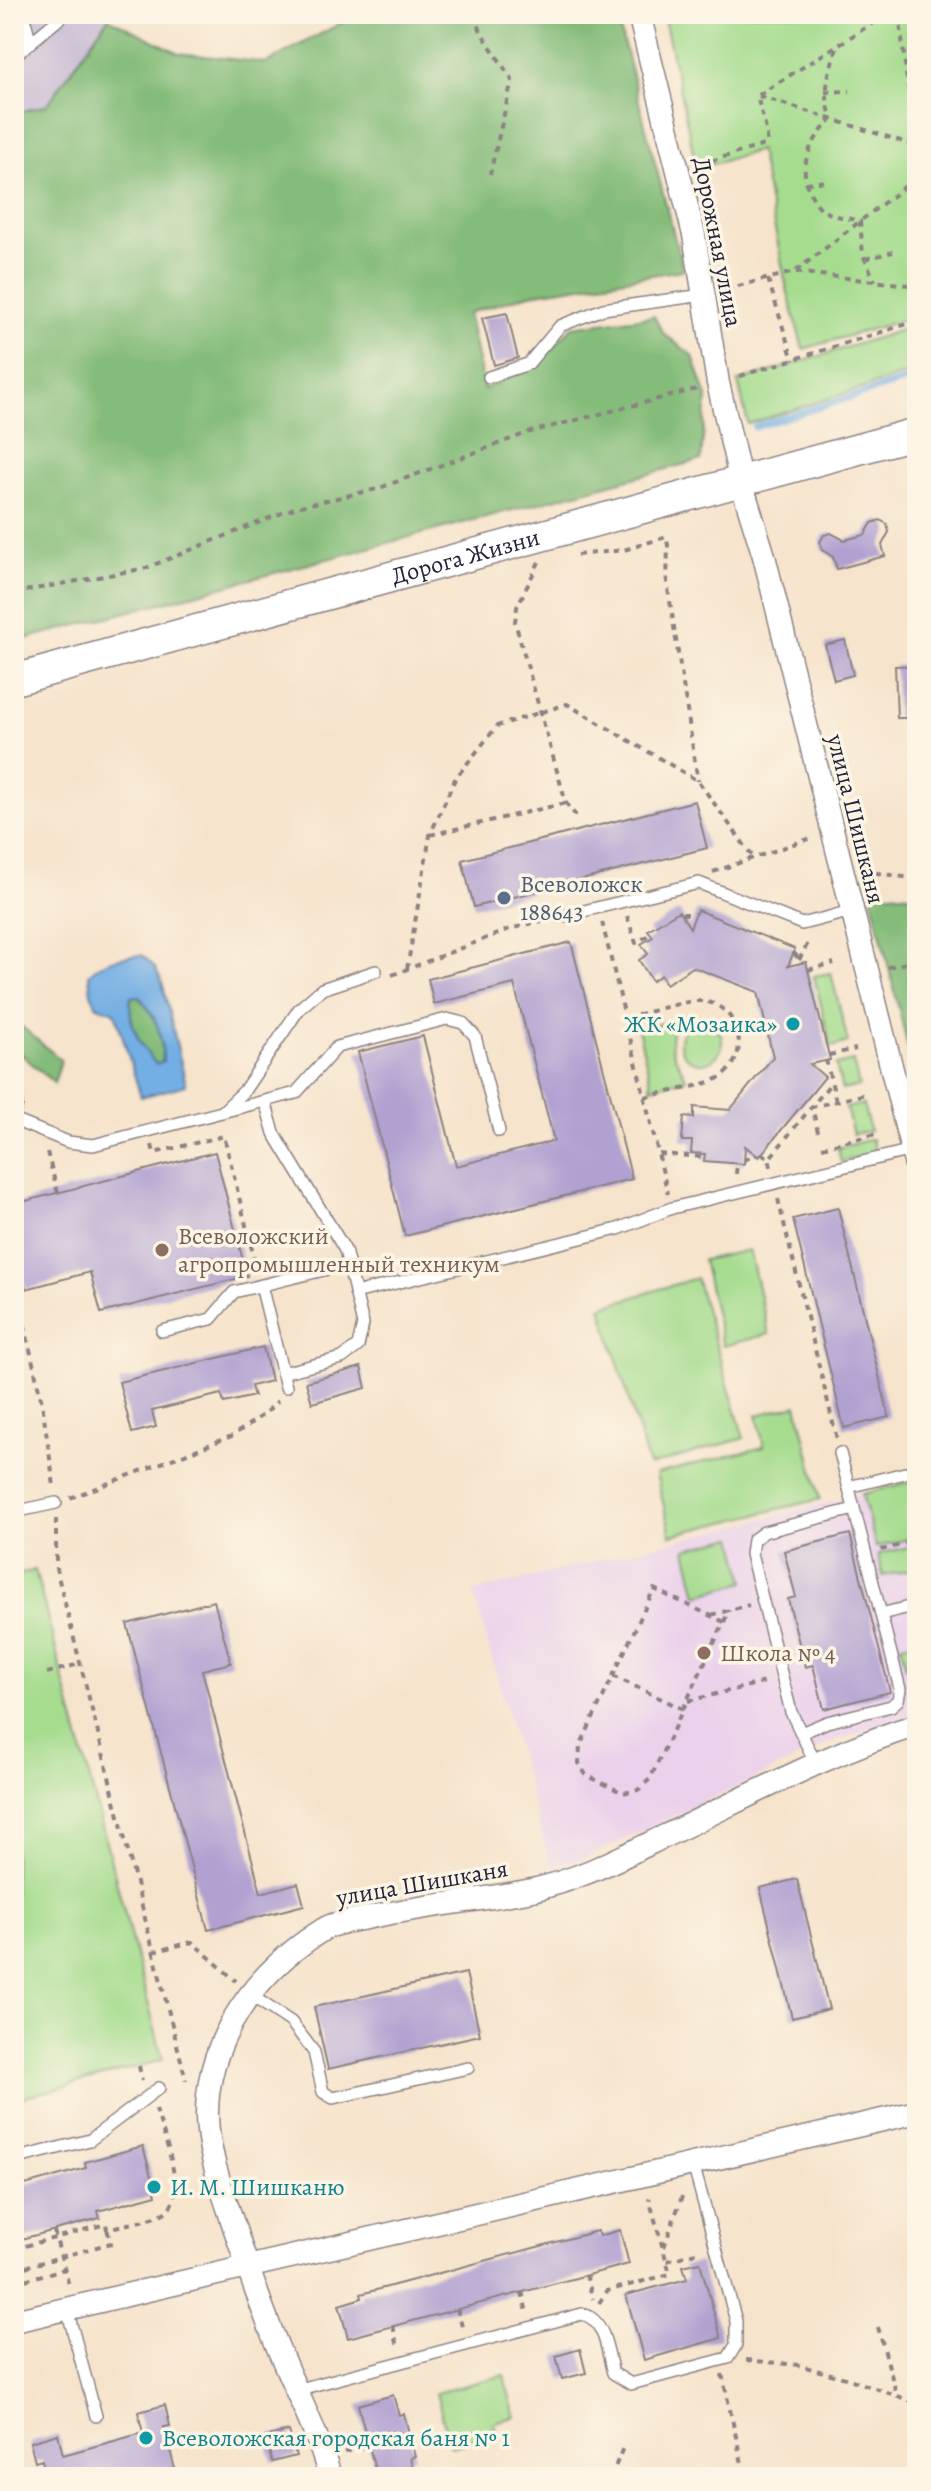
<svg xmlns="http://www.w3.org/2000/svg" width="931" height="2491" viewBox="0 0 931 2491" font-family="Alegreya,serif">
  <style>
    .built { fill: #ebd1eb }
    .industrial { fill: #cbbfd5 }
    .green { fill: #a5dc8e; stroke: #647f64; stroke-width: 2 }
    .forest { fill: #84bc79; stroke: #536f5a; stroke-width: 2 }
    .water { fill: #73aee4; stroke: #4a6890; stroke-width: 2; fill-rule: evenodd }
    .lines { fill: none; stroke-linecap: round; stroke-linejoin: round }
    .stream { stroke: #73aee4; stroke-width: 7 }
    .building { fill: #b0a1d1 }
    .lane-casing { stroke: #8c8283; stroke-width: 14 }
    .street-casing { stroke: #8c8283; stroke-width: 25 }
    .secondary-casing { stroke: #8c8283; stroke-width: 33 }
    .path { stroke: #8c8283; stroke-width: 4; stroke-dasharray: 6 6; stroke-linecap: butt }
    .lane { stroke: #fff; stroke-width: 11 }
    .street { stroke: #fff; stroke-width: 22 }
    .secondary { stroke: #fff; stroke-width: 30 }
    .service-dot { fill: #5c6f8a; stroke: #fcf5e5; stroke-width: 3 }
    .culture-dot { fill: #0f9aa8; stroke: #fcf5e5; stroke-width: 3 }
    .education-dot { fill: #8d6e63; stroke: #fcf5e5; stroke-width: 3 }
    .labels { text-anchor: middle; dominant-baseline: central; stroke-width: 7; stroke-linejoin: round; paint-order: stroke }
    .street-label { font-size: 24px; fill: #22223b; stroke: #fcf5e5 }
    .service-label { font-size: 24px; fill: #4e5e75; stroke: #fcf5e5; text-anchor: start }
    .culture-label { font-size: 24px; fill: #0d838f; stroke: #fcf5e5; text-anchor: start }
    .education-label { font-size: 24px; fill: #785e54; stroke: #fcf5e5; text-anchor: start }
  </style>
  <rect width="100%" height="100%" fill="#fcf5e5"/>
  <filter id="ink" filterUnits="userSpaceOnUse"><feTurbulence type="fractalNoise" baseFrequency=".0125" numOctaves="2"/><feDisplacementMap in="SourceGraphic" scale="16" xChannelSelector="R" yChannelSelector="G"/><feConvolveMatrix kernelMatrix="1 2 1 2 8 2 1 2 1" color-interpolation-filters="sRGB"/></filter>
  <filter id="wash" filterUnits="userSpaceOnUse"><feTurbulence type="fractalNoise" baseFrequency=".006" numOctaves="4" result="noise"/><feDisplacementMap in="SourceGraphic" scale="32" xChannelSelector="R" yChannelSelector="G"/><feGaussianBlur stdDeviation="1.8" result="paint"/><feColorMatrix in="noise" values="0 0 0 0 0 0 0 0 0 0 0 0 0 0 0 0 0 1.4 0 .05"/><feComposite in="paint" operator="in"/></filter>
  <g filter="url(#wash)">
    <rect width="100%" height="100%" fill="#f6e3cb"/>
    <!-- built -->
    <path class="built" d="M917 1480V1714L837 1740 589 1856 551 1867 473 1592Z"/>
    <!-- industrial -->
    <path class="industrial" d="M14 14H126L108 18 47 105 14 113Z"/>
    <!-- green -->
    <path class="green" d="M663 14H917V316L803 349 787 289 759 150 697 169Z
      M917 325V371L748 424 738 382Z
      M831 973 848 1042 831 1047 814 976Z
      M672 1021C674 1031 669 1038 672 1048 674 1060 683 1067 686 1079L652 1087 638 1029Z
      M680 1042a21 21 0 1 1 42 0a21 21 0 1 1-42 0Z
      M853 1061 859 1086 842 1090 836 1065Z
      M863 1104 870 1131 853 1134 846 1108Z
      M872 1139 875 1153 841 1162 838 1148Z
      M749 1250 769 1334 723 1346 703 1260Z
      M696 1278 744 1438 649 1466 601 1307Z
      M797 1405 820 1499 671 1535 656 1474 764 1447 757 1415Z
      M917 1480V1537L876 1547 862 1494Z
      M734 1537 745 1582 697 1595 686 1549Z
      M917 1545V1591L911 1570 883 1576 878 1554Z
      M35 1570 163 2060 14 2100V1576Z
      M917 1642V1664L906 1667 901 1645Z
      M504 2375 515 2417 494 2422 496 2434 450 2446 436 2393Z"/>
    <!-- forest -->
    <path class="forest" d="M358 14H616L683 270 530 294 468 313 484 389 537 365 572 327 654 316 663 333 693 356 707 397 701 460 14 642V113L47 105 108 18 179 53 266 63Z
      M870 891 917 896V1084Z
      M137 996C157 1015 162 1035 163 1062L155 1065C140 1044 127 1023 131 997Z
      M14 1020 61 1060 54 1083 14 1048Z"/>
    <!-- water -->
    <path class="water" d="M142 955 154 966 162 981 186 1085 141 1097 115 1012 97 1006 91 994 89 974C102 960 124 956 142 955ZM138 996C157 1015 162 1035 163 1061L156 1064C140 1046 127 1022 131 997Z"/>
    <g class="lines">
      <!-- stream -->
      <path class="stream" d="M755 427 917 377"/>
    </g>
    <g id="blocks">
      <!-- building -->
      <path class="building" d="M507 313 518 358 494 365 482 318Z
        M880 520 887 524 889 532 882 545 885 556 837 569 833 557 822 550 820 542 824 535 831 533 844 540 865 535 872 523Z
        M845 640 853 675 834 680 825 645Z
        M917 665V718H897L895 666Z
        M695 801 707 848 474 907 462 860Z
        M697 910 795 949 788 966 806 962 830 1060 810 1064 825 1077 759 1157 745 1146 744 1164 704 1161 705 1154 691 1153 692 1141H682L684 1117 694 1118V1107L730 1110 773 1057 758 992 693 967 666 984 661 975 652 981 639 960 648 954 641 944 653 937 648 930 679 911 690 928Z
        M571 942 632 1179 405 1236 358 1052 423 1036 456 1166 554 1141 514 984 434 1004 428 979Z
        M215 1152 247 1276 101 1313 90 1272 26 1289 14 1242V1204Z
        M838 1208 889 1417 844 1428 793 1219Z
        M263 1347 271 1381 251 1386 254 1396 224 1403 221 1394 152 1411 156 1427 132 1433 119 1382Z
        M361 1367 366 1388 312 1403 306 1382Z
        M850 1534 890 1692 824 1709 813 1665 805 1667 788 1599 796 1597 784 1551Z
        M214 1601 231 1663 202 1670 261 1893 298 1883 304 1905 208 1930 127 1624Z
        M797 1879 829 2009 792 2018 760 1888Z
        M466 1973 480 2035 328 2069 314 2007Z
        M143 2146 156 2195 98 2211 100 2218 14 2241V2188L86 2168 85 2162Z
        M620 2230 629 2264 348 2338 339 2305 362 2298 361 2294 597 2231 599 2236Z
        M700 2262 721 2338 644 2360 626 2295 687 2279 683 2266Z
        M580 2349 586 2373 562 2379 556 2356Z
        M393 2395 399 2415 404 2414 415 2457 410 2458 415 2477H377L358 2405Z
        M165 2405 170 2426 164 2427 177 2477H46L42 2460 35 2462 30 2442 58 2434 63 2455 143 2433 138 2412Z
        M289 2431 296 2456 272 2462 265 2437Z"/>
    </g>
  </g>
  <g filter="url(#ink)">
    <use href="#blocks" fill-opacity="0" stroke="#8c8283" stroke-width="2"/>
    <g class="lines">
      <!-- lane casing -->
      <g class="lane-casing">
        <path id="lane" d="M23 14 31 43
          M14 56 65 14
          M489 377 528 364 560 326 603 309 703 295
          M559 917 699 883 802 924 852 911
          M14 1081 17 1105 14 1113
          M265 1101 274 1133 345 1250 363 1324 358 1346 342 1358 282 1373
          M222 1112 244 1091 299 1009 322 989 376 971
          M14 1120 68 1142 93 1145 296 1093 337 1047 447 1019 463 1023 475 1036 499 1131
          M261 1285 286 1387
          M355 1293 618 1229 672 1208 912 1150
          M162 1331 211 1319 234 1292 348 1264
          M848 1487 917 1470
          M14 1512 56 1503
          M881 1614 917 1605
          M801 1733 827 1722 891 1706 898 1700 900 1689 840 1453
          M816 1764 791 1712 751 1554 753 1540 764 1532 854 1509
          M249 1994 291 2022 314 2052 323 2092 333 2098 468 2068
          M14 2159 90 2140 159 2088
          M67 2309 96 2416
          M296 2390 582 2314C606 2319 607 2353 613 2373L631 2384 728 2358 736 2345V2321L693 2164
          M820 2477 836 2473 843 2477"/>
      </g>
      <!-- street casing -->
      <g class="street-casing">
        <path id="street" d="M639 14 694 235 718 383 741 482 764 556 917 1170
          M14 2321 917 2112
          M330 2477C318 2434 298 2396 281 2355 261 2307 244 2258 228 2208 218 2178 208 2149 207 2117 206 2037 258 1970 324 1929 335 1922 352 1921 366 1918 421 1906 477 1901 532 1890 579 1880 622 1857 665 1836 748 1797 830 1752 917 1725"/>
      </g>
      <!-- secondary casing -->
      <g class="secondary-casing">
        <g id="secondary">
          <path id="s1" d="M14 680 917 433"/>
        </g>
      </g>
      <!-- path -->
      <path class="path" d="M475 14 481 32 512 80 490 174
        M899 14 917 163
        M837 48C828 73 822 93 832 119 813 138 797 164 809 191 813 198 817 206 824 211 835 217 849 218 860 221L863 255 875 281
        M825 92 850 91
        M759 96 913 145
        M700 164 761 146 767 142V133L757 96 887 14
        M806 183 829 181
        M865 259 893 252
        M796 271 917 177
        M768 279 793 360
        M726 289 794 272 917 286
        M740 376 917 321
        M577 555 624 550 666 537 668 545 667 582 698 781
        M539 562 517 607 515 622 566 803 576 816
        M14 593 146 568 297 507 377 489 530 432 697 389
        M430 835 566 803
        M864 871 917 879
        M713 872 811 838
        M682 914H695
        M627 916 636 943 651 934
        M602 922 668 1194
        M794 953 802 963
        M799 960 809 941
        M888 967 917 961
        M407 969 430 835 455 779 497 726 567 704 698 781 753 857
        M808 970 834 963
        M392 975 510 929 545 920
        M626 1018C644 1014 680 1001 698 1001 740 1001 755 1059 717 1079 701 1087 663 1092 645 1097
        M829 1055 856 1049
        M826 1060 836 1101
        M818 1132 812 1107 866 1094
        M152 1145 154 1153 224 1136 257 1270
        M822 1147 876 1134
        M47 1152 58 1193
        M659 1154 704 1157
        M762 1154 769 1159
        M744 1160 756 1155
        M771 1167 769 1159 831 1083
        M736 1174 737 1163
        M778 1199 837 1439
        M14 1278 42 1403 54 1486
        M70 1498 232 1436 264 1414 278 1401
        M56 1519V1568L186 2080
        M881 1550 917 1541
        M711 1615 749 1605
        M724 1622 654 1589 580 1746 579 1763 586 1775 623 1793 638 1790 650 1779 724 1622 729 1610
        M47 1673 79 1664
        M613 1676 683 1709
        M688 1701 769 1681
        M153 1952 192 1942 236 1981
        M139 2066 142 2081
        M54 2231 69 2286
        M664 2247 684 2191
        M14 2249 106 2224 107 2229C124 2224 145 2222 162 2214 191 2200 162 2133 156 2109
        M667 2261 699 2252
        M14 2270 111 2243 107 2229
        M586 2275 593 2299
        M14 2283 64 2269
        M522 2292 527 2313
        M599 2303 607 2291 670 2274 649 2198
        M457 2309 463 2330
        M393 2326 398 2347
        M878 2327 897 2396
        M746 2360 798 2365 849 2379 917 2403
        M722 2374 745 2477
        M344 2452 369 2446
        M611 2477 624 2445"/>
      <!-- lane -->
      <use href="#lane" class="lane"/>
      <!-- street -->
      <use href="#street" class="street"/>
      <!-- secondary -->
      <use href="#secondary" class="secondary"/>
    </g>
  </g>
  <!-- markers -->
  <circle class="service-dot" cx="504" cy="898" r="8"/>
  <g class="culture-dot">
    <circle cx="793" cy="1024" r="8"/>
    <circle cx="154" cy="2187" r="8"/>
    <circle cx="146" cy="2438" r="8"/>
  </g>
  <g class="education-dot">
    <circle cx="162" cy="1250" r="8"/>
    <circle cx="704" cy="1653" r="8"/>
  </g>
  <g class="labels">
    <!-- street labels -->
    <g class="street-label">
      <text transform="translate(718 242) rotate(79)">Дорожная улица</text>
      <text stroke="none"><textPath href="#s1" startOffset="468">Дорога Жизни</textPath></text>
      <text transform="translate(856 819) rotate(76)">улица Шишканя</text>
      <text transform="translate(422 1883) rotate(-10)">улица Шишканя</text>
    </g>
    <!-- service labels -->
    <g class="service-label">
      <text x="520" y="884">Всеволожск<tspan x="520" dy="28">188643</tspan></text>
    </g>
    <!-- culture labels -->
    <g class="culture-label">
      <text x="777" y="1024" text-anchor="end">ЖК «Мозаика»</text>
      <text x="170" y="2187">И. М. Шишканю</text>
      <text x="162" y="2438">Всеволожская городская баня № 1</text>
    </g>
    <!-- education labels -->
    <g class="education-label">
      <text x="178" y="1236">Всеволожский<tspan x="178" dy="28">агропромышленный техникум</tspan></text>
      <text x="720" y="1653">Школа № 4</text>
    </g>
  </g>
  <!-- margin -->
  <rect width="931" height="2491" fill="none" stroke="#fcf5e5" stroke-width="48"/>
</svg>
